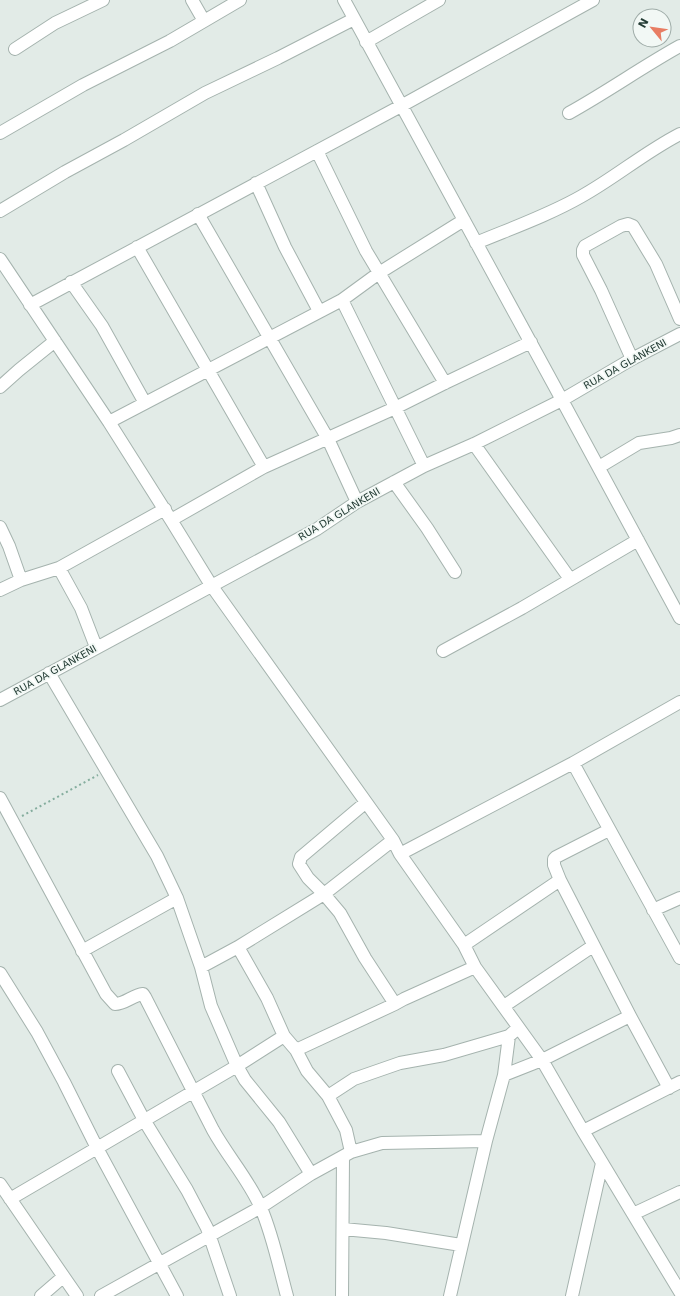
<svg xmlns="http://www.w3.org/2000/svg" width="680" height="1296" viewBox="0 0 680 1296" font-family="'DejaVu Sans',sans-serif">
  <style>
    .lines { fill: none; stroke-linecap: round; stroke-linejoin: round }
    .minor-casing { stroke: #a5b3ae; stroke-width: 14 }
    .path { stroke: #85ad9e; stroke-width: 2; stroke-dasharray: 2 3; stroke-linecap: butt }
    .minor { stroke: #fff; stroke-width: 12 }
    .labels { text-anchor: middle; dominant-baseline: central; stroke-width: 3.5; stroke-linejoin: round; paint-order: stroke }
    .street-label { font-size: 10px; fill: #233b34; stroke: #f2f8f5 }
  </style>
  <rect width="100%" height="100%" fill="#e2ebe7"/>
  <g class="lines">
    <!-- minor casing -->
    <g class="minor-casing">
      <path id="minor" d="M192 0 204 21
        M344 0 562 400 680 618
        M366 42 439 0
        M15 49 55 23 103 0
        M569 113C607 92 642 67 680 46
        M0 133 83 85 170 41 240 0
        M317 151 366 251 445 383
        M256 183 285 247 319 311
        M0 211 65 172 124 140 205 93 278 58 354 19
        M198 214 328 439 357 502
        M476 243C512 228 549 215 582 196 616 177 645 152 680 134
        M137 247 264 467
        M0 259 109 422 171 520 211 585 393 840 400 854 464 945 475 967 542 1060 583 1131 680 1292
        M71 282 102 326 145 403
        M342 300 424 466
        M30 305 401 106 593 0
        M632 359 601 290 583 255V250L585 246 621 226 628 224 633 226 656 264 680 319
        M0 387 19 370 55 341
        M109 422 342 300 379 273 464 220
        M474 444 570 579
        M599 467 639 443 671 438 680 435
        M394 482 427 528 455 572
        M171 520 264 467 395 408 445 383 531 342
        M0 527 9 546 21 580
        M59 568 81 608 96 647
        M0 590 21 580 59 568 165 509
        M443 651 522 608 638 540
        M49 673 157 856 177 898 201 967 211 1006 237 1066 245 1080 279 1122 311 1174
        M0 700 317 529 357 502 424 466 474 444 562 400 632 359 680 334
        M573 763 680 958
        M0 798 106 994 115 1004C125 1004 133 995 143 994L145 997 213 1130C228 1157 249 1180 261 1208 273 1236 279 1267 287 1296
        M365 803 301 857 299 864 308 878 324 894 340 913 365 958 395 1004
        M609 830 556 857 554 859V865L560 880 630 1016 669 1088
        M400 854 573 763 680 702
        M653 910 680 898
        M464 945 560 880
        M238 947 267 998 284 1036 296 1050 307 1071 328 1096 346 1130 351 1152
        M82 951 177 898
        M201 967 238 947 324 894 393 840
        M0 973 37 1032 64 1082 97 1148 177 1296
        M504 1006 593 946
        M296 1050 395 1004 404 999 475 967
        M118 1071 144 1120 187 1190 207 1228 230 1296
        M504 1075 542 1060 630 1016
        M328 1096 354 1079 400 1063 444 1055 509 1036
        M583 1131 680 1082
        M0 1184 77 1296
        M10 1199 237 1066 284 1036
        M633 1214 680 1192
        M343 1229 386 1233 461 1245
        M41 1296 63 1277
        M101 1296 261 1207 311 1174 351 1152 382 1143 486 1141
        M342 1296 343 1157
        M450 1296 486 1141 504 1075 509 1036 518 1028
        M572 1296 602 1163"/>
    </g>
    <!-- path -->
    <path class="path" d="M22 816 98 775"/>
    <!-- minor -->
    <use href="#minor" class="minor"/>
  </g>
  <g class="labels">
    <!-- street labels -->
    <g class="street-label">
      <text transform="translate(625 364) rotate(-29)">RUA DA GLANKENI</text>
      <text transform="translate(339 514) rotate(-31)">RUA DA GLANKENI</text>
      <text transform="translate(55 670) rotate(-29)">RUA DA GLANKENI</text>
    </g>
  </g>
  <!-- north arrow -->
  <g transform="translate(652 28) rotate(299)"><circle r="19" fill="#f2f8f5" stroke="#9faca8"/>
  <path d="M0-3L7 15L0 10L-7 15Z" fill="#e87d63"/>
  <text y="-6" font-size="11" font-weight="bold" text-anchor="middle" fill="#233b34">N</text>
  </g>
</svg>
